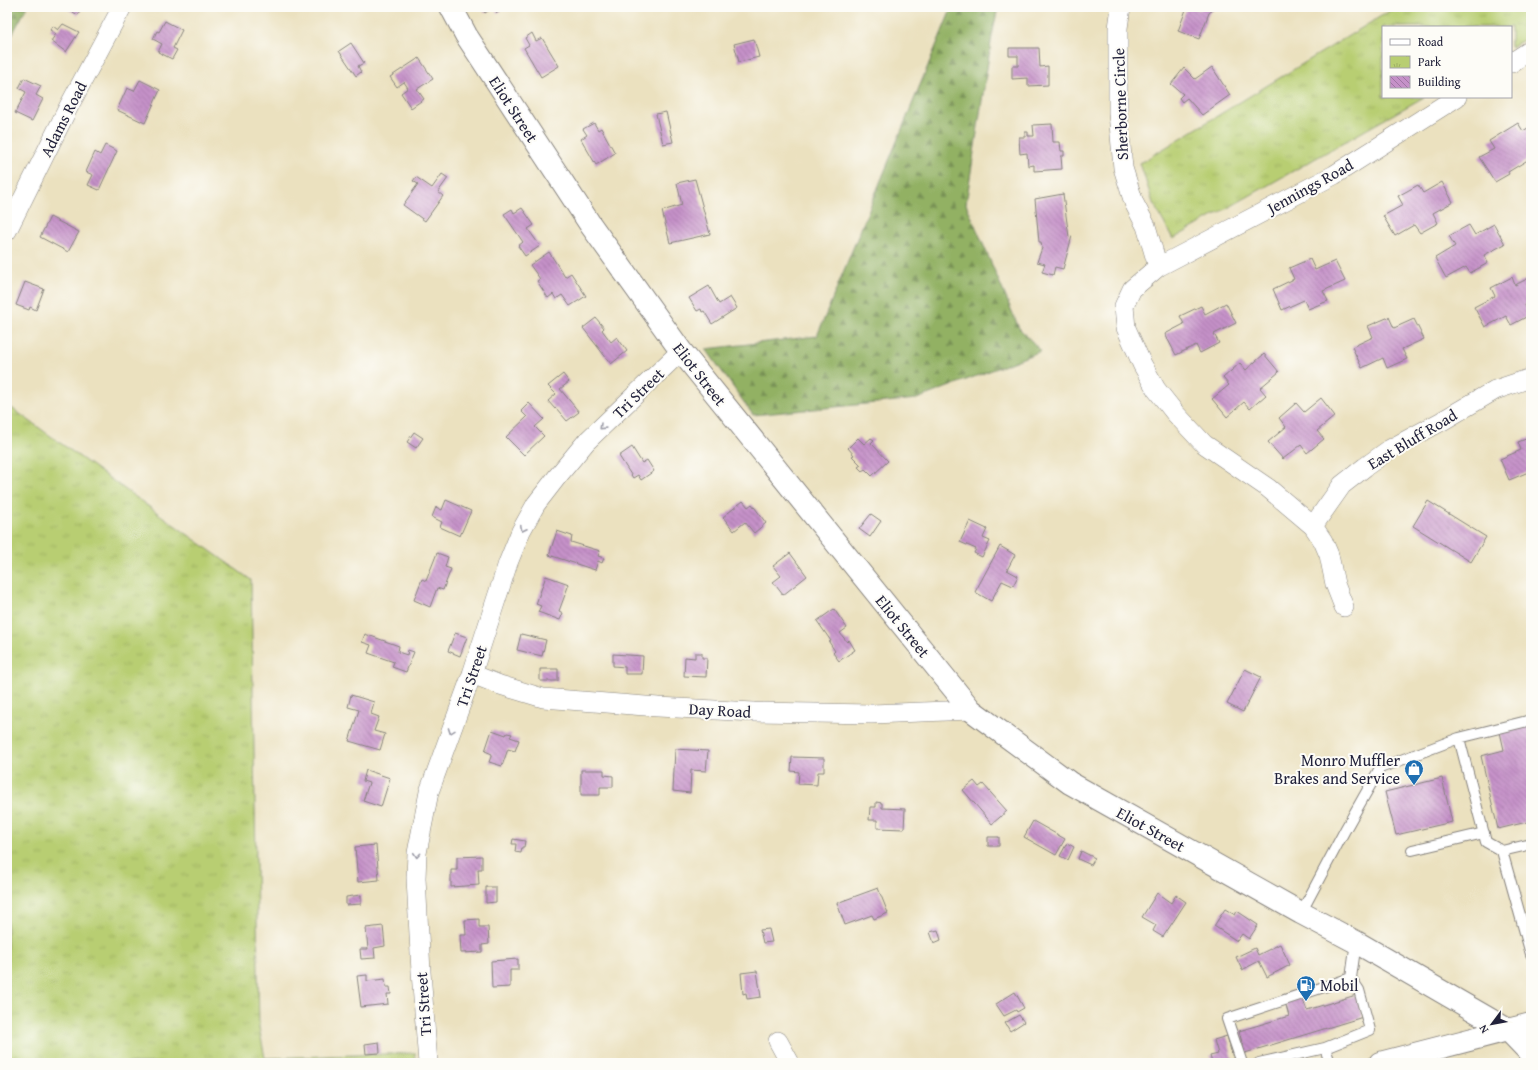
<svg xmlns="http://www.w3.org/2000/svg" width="1538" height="1070" viewBox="0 0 1538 1070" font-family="'Gentium Book Plus',serif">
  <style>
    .forest { fill: url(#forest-firs); stroke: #5a6a50 }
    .park { fill: url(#park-tufts); stroke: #6d7856 }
    .building { fill: url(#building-back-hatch) }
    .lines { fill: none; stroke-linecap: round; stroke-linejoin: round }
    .lane-casing { stroke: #86827d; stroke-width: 12 }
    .street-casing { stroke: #86827d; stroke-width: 20 }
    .secondary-casing { stroke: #86827d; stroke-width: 24 }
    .primary-casing { stroke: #86827d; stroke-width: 24 }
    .lane { stroke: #fff; stroke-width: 10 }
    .street { stroke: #fff; stroke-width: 19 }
    .secondary { stroke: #fff; stroke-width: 22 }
    .primary { stroke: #fff; stroke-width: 22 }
    .oneway { stroke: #9c9ca7 }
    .labels { text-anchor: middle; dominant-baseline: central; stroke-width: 4; stroke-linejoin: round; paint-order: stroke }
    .street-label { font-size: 16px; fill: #22223b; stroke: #fdfcf7 }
    .poi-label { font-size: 16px; fill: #22223b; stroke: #fdfcf7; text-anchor: end }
  </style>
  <defs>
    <pattern id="forest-firs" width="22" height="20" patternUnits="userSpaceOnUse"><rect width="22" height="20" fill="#92b164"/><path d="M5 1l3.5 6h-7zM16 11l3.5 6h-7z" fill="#779054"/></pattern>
    <pattern id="park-tufts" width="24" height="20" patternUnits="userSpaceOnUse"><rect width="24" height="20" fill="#b8ce72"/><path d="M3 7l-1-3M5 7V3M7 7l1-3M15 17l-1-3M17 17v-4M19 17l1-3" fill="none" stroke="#9eb164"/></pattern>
    <pattern id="building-back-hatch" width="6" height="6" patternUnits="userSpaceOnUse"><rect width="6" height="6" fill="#c591c8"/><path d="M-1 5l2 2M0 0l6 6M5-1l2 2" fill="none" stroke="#a076a4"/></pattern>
  </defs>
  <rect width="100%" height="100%" fill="#fdfcf7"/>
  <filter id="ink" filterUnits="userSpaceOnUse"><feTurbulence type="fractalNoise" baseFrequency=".025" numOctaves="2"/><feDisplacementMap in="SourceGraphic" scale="8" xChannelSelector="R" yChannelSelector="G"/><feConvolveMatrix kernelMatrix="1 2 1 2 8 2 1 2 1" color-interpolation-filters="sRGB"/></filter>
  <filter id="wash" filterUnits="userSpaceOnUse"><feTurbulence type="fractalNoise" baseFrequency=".012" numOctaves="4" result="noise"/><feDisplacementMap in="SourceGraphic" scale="16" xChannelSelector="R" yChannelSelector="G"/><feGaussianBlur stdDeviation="0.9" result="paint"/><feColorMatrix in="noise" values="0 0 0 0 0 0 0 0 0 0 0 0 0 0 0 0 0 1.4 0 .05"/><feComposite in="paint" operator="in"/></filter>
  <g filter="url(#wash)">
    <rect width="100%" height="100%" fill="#ebe1bf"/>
    <!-- forest -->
    <path class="forest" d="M7 7H27L7 44Z
      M952 7H998L992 36 966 204 1019 328 1041 351 917 399 753 415 706 349 817 336Z"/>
    <!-- park -->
    <path class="park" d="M1396 7H1531V36L1511 47V27H1383V97H1424L1173 239 1153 203 1140 163Z
      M7 406 13 409 251 580 259 1027 265 1058 415 1053V1063H7Z"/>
    <g id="blocks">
      <!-- building -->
      <path class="building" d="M64 7H82L78 15Z
        M484 7H507L497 13 494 7 485 13 483 10 486 9Z
        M1029 7H1048V8L1029 9Z
        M1187 7 1200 10 1201 7H1216L1209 13 1199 39 1178 31Z
        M165 21 182 30 173 48 177 50 172 59 158 52 162 44 153 39 157 31 159 32Z
        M63 24 79 32 66 52 51 41 56 34 50 30 53 26 58 30Z
        M532 33 536 41 542 38 559 66 541 77 524 48 529 45 525 38Z
        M754 39 759 57 739 62 734 44Z
        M351 43 364 63 358 66 361 72 356 76 339 51Z
        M1009 48H1039L1040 67 1048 66V85L1028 86V78L1012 79V66H1018V56H1009Z
        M419 58 433 79 417 89 424 99 411 108 401 93 408 88 404 82 397 87 390 77Z
        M1212 67 1230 95 1202 115 1187 98 1182 102 1179 98 1183 94 1171 84 1184 68 1195 79Z
        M24 78 41 86 36 95 43 99 32 121 15 113 26 92 19 88Z
        M140 80 160 90 145 123 117 110 127 88 134 91Z
        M666 112 673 142 663 144 656 114Z
        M594 123 598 130 601 128 615 153 596 165 581 139 587 135 583 129Z
        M1518 123 1523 131 1531 126V158L1508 172 1509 174 1495 182 1479 157 1494 149 1489 141Z
        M1052 124 1053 142H1060L1061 151H1064V156H1061L1062 169 1034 171V165L1028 166 1027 153 1020 154 1019 137H1025V132H1028V136H1034L1033 125Z
        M105 145 117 151 99 190 88 185 93 175 86 172 95 152 100 155Z
        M442 174 448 178 438 192 443 196 425 221 403 205 418 184 413 181 416 177 432 188Z
        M695 179 710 234 670 243 662 211 682 205 677 183Z
        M1442 182 1453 202 1433 213 1438 223 1420 233 1414 225 1395 236 1383 216 1403 205 1398 196 1418 185 1423 193Z
        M1063 194 1069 237 1072 236 1063 269 1055 267 1053 275 1042 272 1045 264 1037 262 1042 248 1041 242H1039L1035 199Z
        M522 208 534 225 528 229 540 246 525 256 518 246 523 242 504 214 512 209 514 213Z
        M50 217 79 232 68 252 40 237Z
        M1494 224 1505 244 1484 255 1488 263 1470 273 1466 267 1446 278 1435 258 1455 246 1449 236 1469 225 1475 235Z
        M549 252 565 277 571 273 586 296 570 306 562 295 556 299 553 294 548 298 537 281 540 279 530 265Z
        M1310 259 1315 270 1335 261 1345 281 1323 291 1328 301 1308 309 1304 300 1282 310 1273 289 1294 279 1289 268Z
        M1512 277 1515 285 1531 277V302L1525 305 1530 315 1511 325 1506 316 1485 327 1474 307 1495 296 1491 288Z
        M25 282 44 289 36 310 30 307 29 310 16 305Z
        M709 286 719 304 730 297 737 308 712 324 704 311 702 312 701 309 697 311 689 298Z
        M1226 303 1236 323 1214 334 1219 343 1200 353 1196 345 1176 355 1165 334 1184 324 1180 316 1201 306 1205 314Z
        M1389 317 1394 328 1414 319 1424 339 1402 349 1407 359 1387 368 1383 358 1362 368 1352 347 1373 337 1368 326Z
        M596 318 604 328 602 330 611 342 617 337 627 351 611 364 583 328Z
        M1264 354 1279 372 1260 388 1266 395 1250 409 1244 402 1227 417 1212 399 1229 385 1223 378 1240 363 1246 370Z
        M563 374 569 382 560 389 579 412 567 421 556 408 555 409 548 401 556 394 548 386Z
        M1321 398 1335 416 1317 431 1324 439 1307 453 1301 445 1283 459 1268 442 1286 427 1279 418 1296 403 1304 412Z
        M529 403 544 419 535 427 544 436 524 455 506 437 527 417 521 411Z
        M414 432 423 438 416 448 407 442Z
        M1531 437V471L1509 480 1500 459 1521 450 1518 442Z
        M858 438 864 444 871 438 874 440 871 443 888 461 872 476 865 469 862 471 858 467 861 465 852 456 854 455 848 448Z
        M632 447 642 463 647 460 654 471 641 480 638 475 633 478 619 456Z
        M446 500 471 511 460 536 440 527 442 522 432 517 436 507 442 510Z
        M743 501 748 507 752 504 766 523 754 533 745 522 734 531 723 517Z
        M1428 501 1486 537 1471 562 1413 526Z
        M871 514 881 521 870 537 859 529Z
        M970 521 987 529 983 538 990 541 982 557 974 553 976 549 960 542Z
        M557 531 572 536 571 542 600 551 598 556 604 558 602 563 598 561 595 570 549 555Z
        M1000 546 1015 555 1007 570 1018 576 1013 586 1002 581 991 601 975 592Z
        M437 553 448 557 445 567 451 569 443 590 437 588 430 607 414 600 422 579 426 581Z
        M790 553 807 576 783 595 773 582 781 576 773 566Z
        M546 576 569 584 559 611 563 613 560 620 538 612 541 606 536 604Z
        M834 609 847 628 840 633 847 642 849 640 855 650 839 661 833 653 835 651 829 642 831 641 817 621Z
        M455 633 467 637 460 656 448 651Z
        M365 634 399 646 398 652 407 655 408 650 414 652 406 672 392 667 394 662 368 653 371 645 362 642Z
        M521 634 546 640 542 656 517 650Z
        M695 653H702V658H707L706 677 684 676 685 657 695 658Z
        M613 654 643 656 642 674H625V667L613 666Z
        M540 669H558V681H540Z
        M1245 669 1261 677 1243 712 1227 704Z
        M351 695 374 702 371 714 379 717 374 731 385 734 380 750 349 741 359 710 348 707Z
        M1531 725V821L1498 829 1481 756 1504 750 1500 732Z
        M492 730 506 735 507 733 512 734 510 737 519 740 515 751 508 749 502 766 489 762 492 754 485 751Z
        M675 749 708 751 706 771 691 770 690 793 673 791Z
        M792 757 824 758V772H818L817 785 798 784 799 772 791 771Z
        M366 770 390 778 381 807 363 801 369 783 363 781Z
        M581 770H604V775L613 776V787H600V795H581Z
        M1442 778 1452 822 1396 835 1385 792Z
        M974 781 979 787 983 784 1007 811 992 824 963 790Z
        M876 802 882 803V808L905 809 904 829 877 828V820H869L870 807H876Z
        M1033 821 1065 839 1056 855 1024 837Z
        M988 837H999V846H988Z
        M513 839 525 841 524 847H522L521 853 515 852 516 844H512Z
        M1067 843 1074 847 1068 860 1060 856Z
        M376 845 379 880 358 882 355 847Z
        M1081 851 1095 858 1091 865 1078 859Z
        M482 856V869H478L479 885 451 887V870H457V857Z
        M486 887H496V902L486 903Z
        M878 888 888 913 874 919 872 915 845 925 837 903Z
        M1157 893 1171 903 1176 895 1186 902 1163 937 1153 931 1156 925 1142 917Z
        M361 895V904L346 905V897Z
        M1225 909 1235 915 1237 911 1258 925 1249 939 1242 934 1237 941 1214 926Z
        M479 919V927H488L489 944 482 945V952L461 953 460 935H466L465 920Z
        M383 926 385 946 374 948 375 958 361 959 360 949H368L366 928Z
        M769 929 772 942 763 943 760 930Z
        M938 930 941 940 934 943 930 932Z
        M1280 944 1290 965 1267 977 1259 961 1242 970 1236 957 1255 948 1258 955Z
        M518 959V970H510V987L492 988 491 961Z
        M757 971 761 997 747 999 746 993 743 994 741 973Z
        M367 975V981L385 979 386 987H390L391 994H387L388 1004 361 1007 357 976Z
        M1015 992 1024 1008 1017 1012 1016 1010 1004 1016 996 1004Z
        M1356 995 1363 1017 1245 1053 1239 1031 1289 1016 1285 1002 1302 997 1307 1010Z
        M1019 1015 1024 1022 1010 1031 1005 1023Z
        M1227 1036 1234 1062 1212 1063 1210 1056 1218 1054 1214 1040Z
        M379 1042 380 1053 366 1054 365 1044Z"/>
    </g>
  </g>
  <g filter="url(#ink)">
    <use href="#blocks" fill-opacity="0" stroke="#86827d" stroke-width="1"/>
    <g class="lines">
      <!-- lane casing -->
      <g class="lane-casing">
        <path id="lane" d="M1531 844 1502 851 1531 954
          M1412 850 1484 833
          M1502 851 1486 842 1459 738 1531 720
          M1301 913 1345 830 1380 768 1459 738
          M1242 1063 1227 1019 1351 978
          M1259 1063 1325 1048
          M1330 1063 1325 1048 1370 1030 1359 990 1351 978 1356 942"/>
      </g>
      <!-- street casing -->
      <g class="street-casing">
        <path id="street" d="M1121 7 1118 28V113L1123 168 1134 203 1146 226 1158 267
          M1511 63 1531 50
          M7 231 69 106 122 7
          M1313 526 1342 485 1365 467 1390 449 1442 421 1495 390 1531 378
          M1344 607 1335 584 1329 555 1323 541 1313 526 1268 488 1204 444 1175 413 1156 389 1142 364 1126 328 1124 306 1132 289 1158 267 1334 175 1457 97
          M472 674 500 685 543 698 658 707 754 712 872 714 971 710
          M778 1041 790 1063
          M428 1063 421 972 416 878 417 853 429 792 472 674 508 563 521 531 536 504 557 477 586 442 681 351"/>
      </g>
      <!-- secondary casing -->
      <g class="secondary-casing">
        <path id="secondary" d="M451 7 466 35 590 224 681 351 971 710 1070 783 1301 913 1356 942 1508 1030 1531 1054"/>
      </g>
      <!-- primary casing -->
      <g class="primary-casing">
        <path id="primary" d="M1380 1063 1531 1024"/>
      </g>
      <!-- lane -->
      <use href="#lane" class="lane"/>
      <!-- street -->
      <use href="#street" class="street"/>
      <!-- secondary -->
      <use href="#secondary" class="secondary"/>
      <!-- primary -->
      <use href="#primary" class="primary"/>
    </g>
    <!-- one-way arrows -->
    <defs><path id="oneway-chevron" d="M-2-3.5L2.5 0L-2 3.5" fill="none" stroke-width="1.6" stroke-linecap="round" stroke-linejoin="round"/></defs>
    <g class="oneway">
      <use href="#oneway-chevron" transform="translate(602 427) rotate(136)"/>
      <use href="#oneway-chevron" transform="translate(523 529) rotate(117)"/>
      <use href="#oneway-chevron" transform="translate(451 731) rotate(110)"/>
      <use href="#oneway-chevron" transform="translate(417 855) rotate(95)"/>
    </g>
  </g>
  <!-- icons -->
  <defs>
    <g id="shop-pin" transform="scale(1)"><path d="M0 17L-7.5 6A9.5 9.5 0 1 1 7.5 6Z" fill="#1f6fb2" stroke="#fdfcf7"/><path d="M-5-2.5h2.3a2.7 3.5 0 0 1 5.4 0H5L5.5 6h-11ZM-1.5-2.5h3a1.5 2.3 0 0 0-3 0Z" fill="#fff"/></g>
    <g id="fuel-pin" transform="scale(1)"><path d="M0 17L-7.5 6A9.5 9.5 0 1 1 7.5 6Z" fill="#1f6fb2" stroke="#fdfcf7"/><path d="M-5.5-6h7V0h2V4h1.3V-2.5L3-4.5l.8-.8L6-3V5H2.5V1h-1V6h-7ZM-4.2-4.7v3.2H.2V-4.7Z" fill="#fff"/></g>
  </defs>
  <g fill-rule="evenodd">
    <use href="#shop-pin" x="1414" y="769"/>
    <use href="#fuel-pin" x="1306" y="985"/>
  </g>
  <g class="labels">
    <!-- street labels -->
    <g class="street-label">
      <text transform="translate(1120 104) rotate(-92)">Sherborne Circle</text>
      <text transform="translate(514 109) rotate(57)">Eliot Street</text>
      <text transform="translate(63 119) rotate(-63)">Adams Road</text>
      <text transform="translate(1310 186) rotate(-29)">Jennings Road</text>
      <text transform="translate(700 374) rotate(52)">Eliot Street</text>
      <text transform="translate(638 393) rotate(-44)">Tri Street</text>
      <text transform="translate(1412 439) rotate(-31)">East Bluff Road</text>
      <text transform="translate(903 626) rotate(51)">Eliot Street</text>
      <text transform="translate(471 676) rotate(-71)">Tri Street</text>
      <text transform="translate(720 710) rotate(3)">Day Road</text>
      <text transform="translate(1151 829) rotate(29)">Eliot Street</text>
      <text transform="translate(423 1004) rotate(-94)">Tri Street</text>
    </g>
    <!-- poi labels -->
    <g class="poi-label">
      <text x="1400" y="760">Monro Muffler<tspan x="1400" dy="18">Brakes and Service</tspan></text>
      <text x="1320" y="985" text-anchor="start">Mobil</text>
    </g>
  </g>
  <!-- margin -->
  <rect width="1538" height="1070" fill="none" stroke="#fdfcf7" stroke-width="24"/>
  <!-- legend -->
  <rect x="1382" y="26" width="130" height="72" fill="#fdfcf7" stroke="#a5a5ac"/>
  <rect x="1390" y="39" width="20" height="6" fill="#ffffff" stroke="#a5a5ac"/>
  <text x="1418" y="46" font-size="12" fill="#22223b">Road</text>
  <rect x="1390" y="56" width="20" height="12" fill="url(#park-tufts)" stroke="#a5a5ac"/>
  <text x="1418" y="66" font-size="12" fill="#22223b">Park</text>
  <rect x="1390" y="76" width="20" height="12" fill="url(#building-back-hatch)" stroke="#a5a5ac"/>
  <text x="1418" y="86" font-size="12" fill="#22223b">Building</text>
  <!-- north arrow -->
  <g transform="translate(1492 1024) rotate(238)" stroke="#fdfcf7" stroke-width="3" paint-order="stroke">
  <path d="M0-3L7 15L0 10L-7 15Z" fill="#22223b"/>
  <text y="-6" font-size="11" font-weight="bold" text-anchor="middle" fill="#22223b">N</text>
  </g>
</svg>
